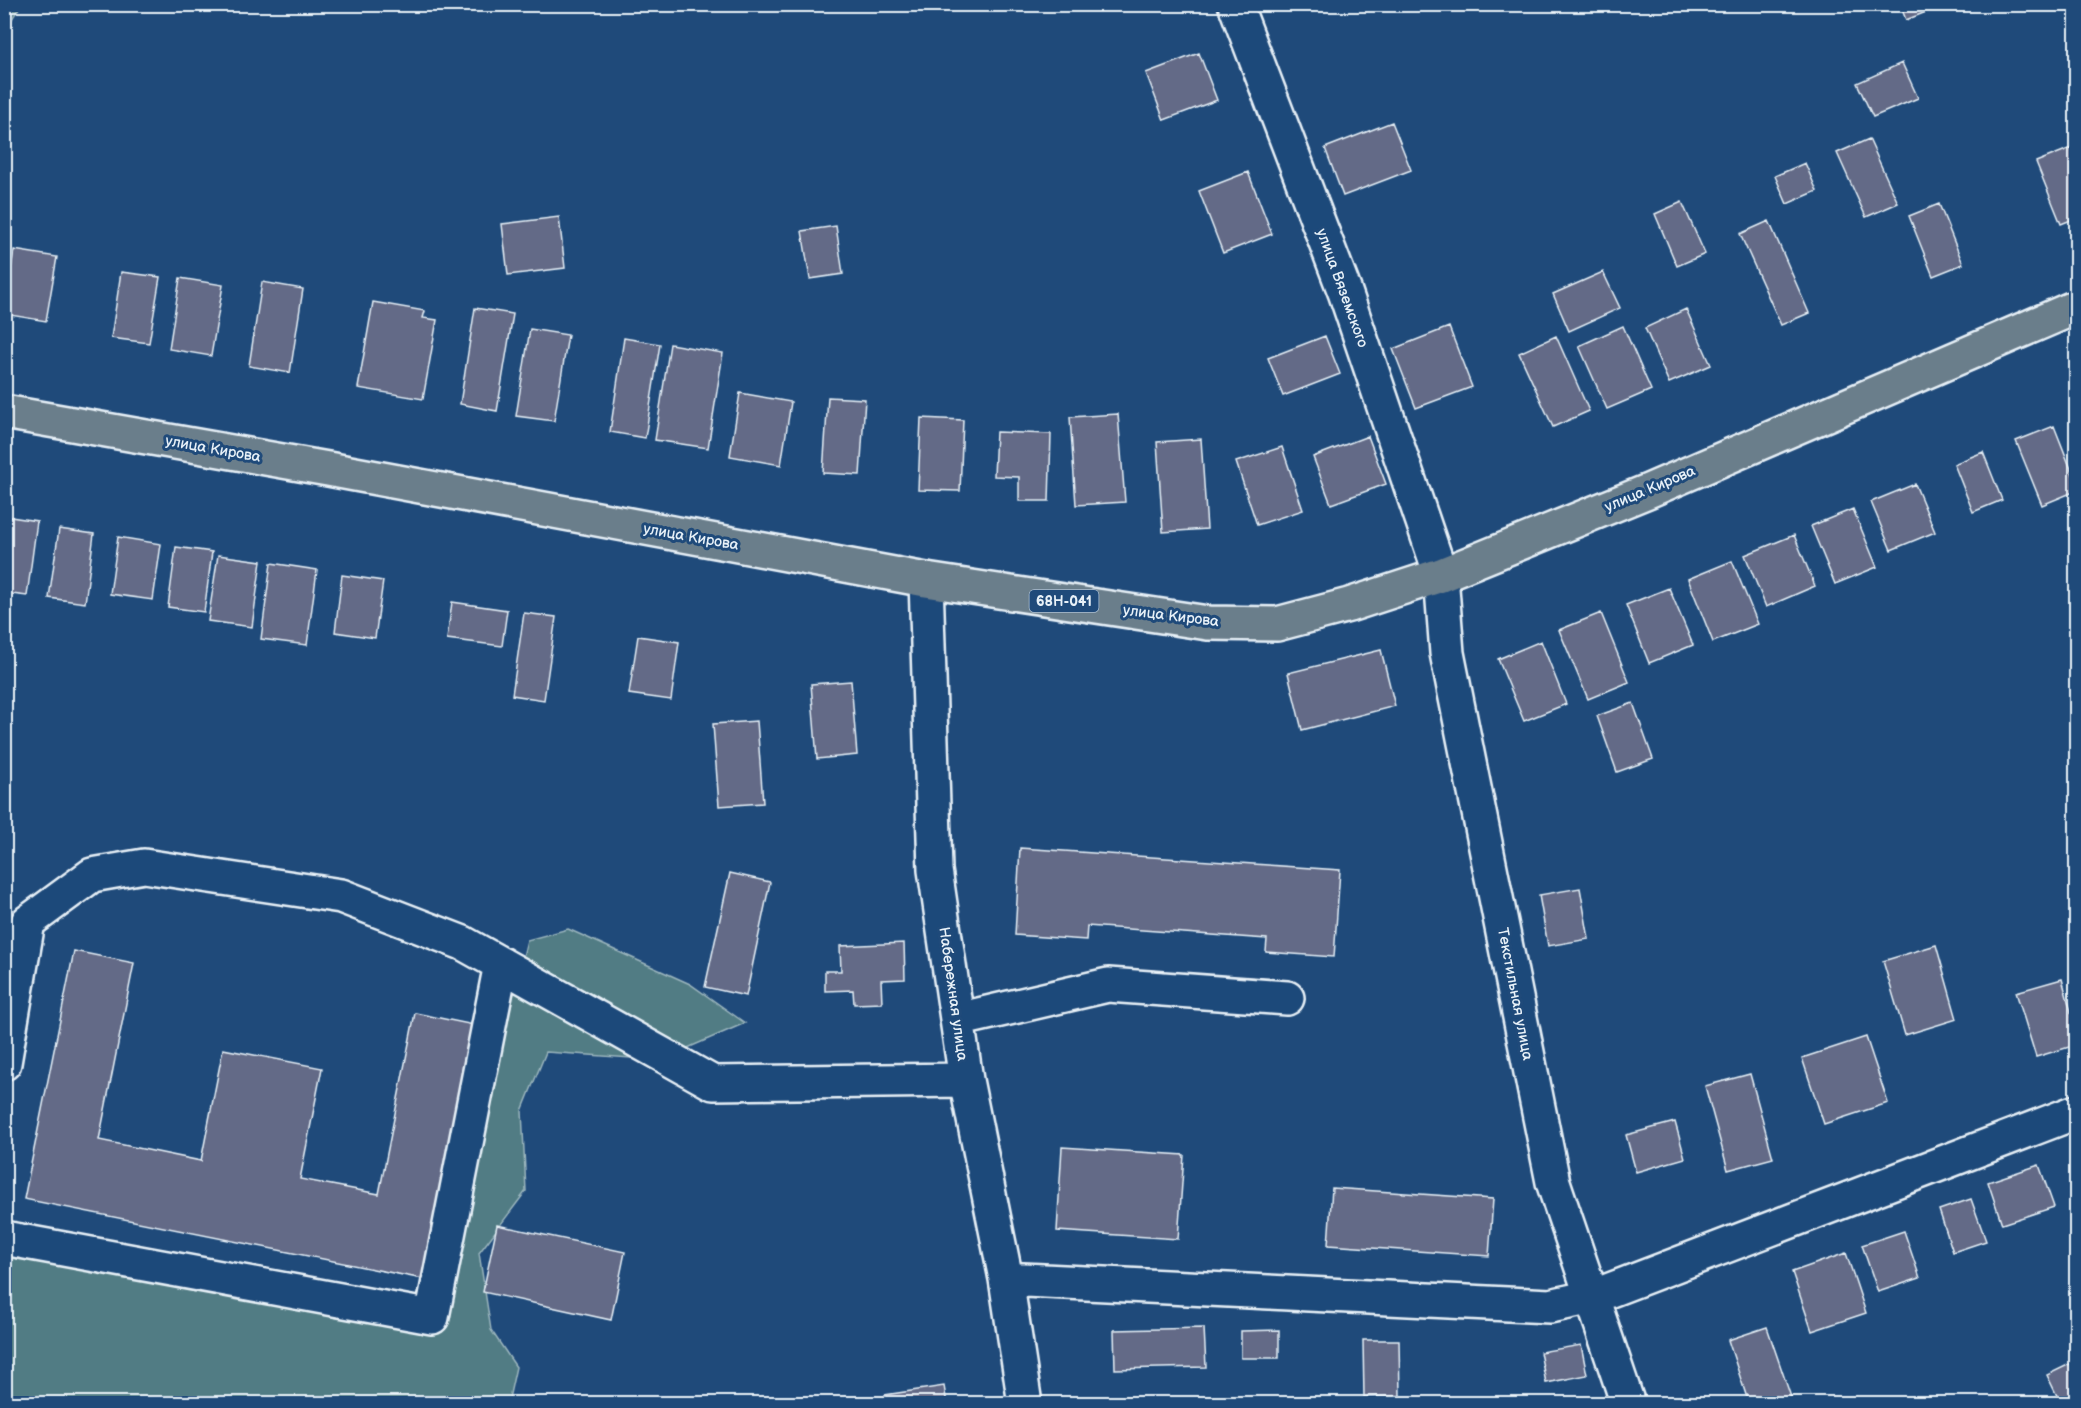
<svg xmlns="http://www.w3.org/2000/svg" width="2081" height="1408" viewBox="0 0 2081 1408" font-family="'Balsamiq Sans',sans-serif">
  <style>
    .green { fill: #517c84; stroke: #9cb6be; stroke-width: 1.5 }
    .building { fill: #636b87; stroke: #e8f1f8; stroke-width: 1.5 }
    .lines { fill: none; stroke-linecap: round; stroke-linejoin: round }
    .minor-casing { stroke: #e8f1f8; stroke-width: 38 }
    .major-casing { stroke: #e8f1f8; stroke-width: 38 }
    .minor { stroke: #1f4a7a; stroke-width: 33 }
    .major { stroke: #6b7e8b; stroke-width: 33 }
    .labels { text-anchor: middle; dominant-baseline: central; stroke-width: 6; stroke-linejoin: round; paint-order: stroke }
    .shield { fill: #1f4a7a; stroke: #acbfd2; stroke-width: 1.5 }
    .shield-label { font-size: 14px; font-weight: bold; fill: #e8f1f8 }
    .street-label { font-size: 15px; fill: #e8f1f8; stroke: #1f4a7a }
  </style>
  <rect width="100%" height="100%" fill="#1f4a7a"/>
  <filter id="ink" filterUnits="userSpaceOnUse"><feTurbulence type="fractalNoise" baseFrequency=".0167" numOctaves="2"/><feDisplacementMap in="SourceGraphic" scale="12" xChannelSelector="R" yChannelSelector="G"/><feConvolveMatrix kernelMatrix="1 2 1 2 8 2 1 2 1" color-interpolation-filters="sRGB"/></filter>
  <g filter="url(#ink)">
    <!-- green -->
    <path class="green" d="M5 4 21 5 8 25 5 96 9 171 5 186Z
      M568 929 690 984 745 1023 660 1060 546 1052 522 1111 526 1191 479 1253 491 1330 516 1367 508 1403H5L4 1218 40 1235 423 1306 503 1039 527 940Z"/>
    <!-- building -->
    <path class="building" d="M1900 4H1934L1936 8 1906 20Z
      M1199 53 1217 100 1164 120 1146 73Z
      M1902 63 1918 98 1873 117 1857 83Z
      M1392 122 1411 170 1343 196 1325 148Z
      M1869 139 1898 203 1866 217 1837 153Z
      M2071 148 2076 161V218L2061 224 2036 162Z
      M1805 163 1817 191 1787 204 1775 176Z
      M1248 172 1272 234 1223 253 1199 191Z
      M1682 202 1705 254 1677 266 1655 214Z
      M1939 204 1963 264 1933 276 1909 216Z
      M559 217 565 268 508 275 502 224Z
      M1769 221 1809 313 1781 325 1740 234Z
      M836 226 843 274 810 279 802 231Z
      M14 250 57 257 46 321 4 314Z
      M121 272 160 277 149 343 111 338Z
      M1603 272 1620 308 1569 331 1553 294Z
      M180 278 223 285 211 356 169 349Z
      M262 282 303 289 290 373 249 366Z
      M373 302 425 311 423 318 437 320 423 399 358 388Z
      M475 308 513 314 497 411 460 404Z
      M1686 309 1711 365 1669 383 1645 328Z
      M1623 326 1651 390 1607 409 1579 346Z
      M1449 327 1472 387 1416 408 1393 349Z
      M530 329 568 335 554 421 516 416Z
      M1325 336 1340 374 1283 396 1268 358Z
      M1556 336 1589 411 1553 427 1519 353Z
      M624 338 660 344 645 438 610 432Z
      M670 344 723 353 708 448 655 440Z
      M740 393 791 402 781 465 730 456Z
      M828 397 865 399 860 475 823 473Z
      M1118 414 1125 502 1076 505 1070 417Z
      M921 418 963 420 960 491 918 490Z
      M2054 426 2076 482V491L2042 505 2016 441Z
      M996 432 1051 434 1049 501H1019V477L994 476Z
      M1368 436 1386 484 1331 504 1313 457Z
      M1201 439 1207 529 1163 532 1157 442Z
      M1282 447 1303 510 1257 525 1236 462Z
      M1983 452 2002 500 1973 512 1954 464Z
      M1915 484 1935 532 1891 550 1871 502Z
      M1853 509 1877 567 1835 584 1811 526Z
      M4 516 37 521 27 596 4 593Z
      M59 529 94 534 85 603 49 598Z
      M1794 535 1815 586 1766 607 1745 555Z
      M118 537 161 544 153 600 110 594Z
      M176 547 212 552 204 612 168 607Z
      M218 555 261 561 252 627 208 621Z
      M1732 561 1758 624 1713 642 1688 579Z
      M271 563 317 570 307 645 261 639Z
      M342 575 383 581 375 638 335 632Z
      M1669 588 1693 645 1649 663 1626 605Z
      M452 602 507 610 502 646 447 639Z
      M524 613 556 617 544 700 512 695Z
      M1601 613 1629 682 1588 699 1559 630Z
      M638 636 679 642 671 700 629 694Z
      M1541 641 1566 704 1524 721 1498 659Z
      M1381 650 1395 706 1302 730 1288 673Z
      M851 681 857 755 817 759 811 684Z
      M1633 703 1653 759 1617 772 1597 716Z
      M757 721 763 803 719 806 713 724Z
      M1020 848 1340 870 1334 957 1266 952 1267 939 1087 926 1086 940 1015 935Z
      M730 873 770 882 746 996 705 987Z
      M1580 888 1589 939 1548 946 1539 895Z
      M904 943 905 979 881 980 882 1003 854 1004 853 990 825 991V971H841L840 946Z
      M1936 945 1957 1019 1905 1035 1883 961Z
      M74 951 134 963 99 1140 201 1161 223 1049 322 1068 300 1179 379 1194 415 1013 479 1026 428 1280 24 1199Z
      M2062 979 2076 1030V1045L2036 1057 2016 992Z
      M1866 1037 1888 1103 1824 1124 1802 1058Z
      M1750 1074 1773 1158 1728 1170 1705 1086Z
      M1675 1122 1685 1158 1636 1172 1626 1135Z
      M1062 1147 1184 1155 1178 1239 1057 1231Z
      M2039 1165 2054 1207 2002 1224 1988 1182Z
      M1332 1188 1493 1199 1489 1256 1328 1245Z
      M1971 1199 1986 1241 1953 1252 1939 1210Z
      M497 1225 625 1252 611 1320 483 1292Z
      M1904 1231 1920 1278 1878 1292 1862 1245Z
      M1846 1253 1866 1313 1812 1331 1792 1272Z
      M1767 1327 1792 1400 1783 1404H1749L1728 1340Z
      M1204 1328 1206 1367 1115 1369 1114 1330Z
      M1279 1330V1358H1241V1331Z
      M1363 1340H1399L1400 1396 1364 1397Z
      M1581 1345 1587 1375 1546 1383 1540 1352Z
      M2076 1361V1404H2061L2047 1375Z
      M944 1386 947 1404H886L885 1395Z"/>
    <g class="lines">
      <!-- minor casing -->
      <g class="minor-casing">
        <path id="minor" d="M1235 4 1345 292 1441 575 1447 653 1553 1182 1628 1404
          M926 580 935 870 966 1080 1006 1279 1025 1404
          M957 1020 1108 985 1287 998
          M4 1063 28 922 92 875 144 866 341 896 463 943 713 1083 966 1080
          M4 1238 432 1317 501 964
          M1006 1279 1550 1306 1592 1297 2076 1112"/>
      </g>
      <!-- major casing -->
      <g class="major-casing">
        <path id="major" d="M4 412 328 469 926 580 1208 623 1277 624 1349 605 1441 575 1648 491 2076 307"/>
      </g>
      <!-- minor -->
      <use href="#minor" class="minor"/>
      <!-- major -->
      <use href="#major" class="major"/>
    </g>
  </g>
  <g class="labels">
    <!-- shield labels -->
    <rect class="shield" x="1029.5" y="590" width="69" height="22" rx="4.5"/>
    <g class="shield-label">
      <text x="1064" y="601">68Н-041</text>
    </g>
    <!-- street labels -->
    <g class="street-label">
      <text transform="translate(1342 288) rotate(70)">улица Вяземского</text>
      <text transform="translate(213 449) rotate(10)">улица Кирова</text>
      <text transform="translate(1650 489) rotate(-23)">улица Кирова</text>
      <text transform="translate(691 537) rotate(10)">улица Кирова</text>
      <text transform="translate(1171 616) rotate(7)">улица Кирова</text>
      <text transform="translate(953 994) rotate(82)">Набережная улица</text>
      <text transform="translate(1515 994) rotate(79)">Текстильная улица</text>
    </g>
  </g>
  <!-- margin -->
  <rect width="2081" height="1408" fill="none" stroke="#1f4a7a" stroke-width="24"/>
  <rect x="12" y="12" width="2057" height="1384" fill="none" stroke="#e8f1f8" stroke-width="2" filter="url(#ink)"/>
</svg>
